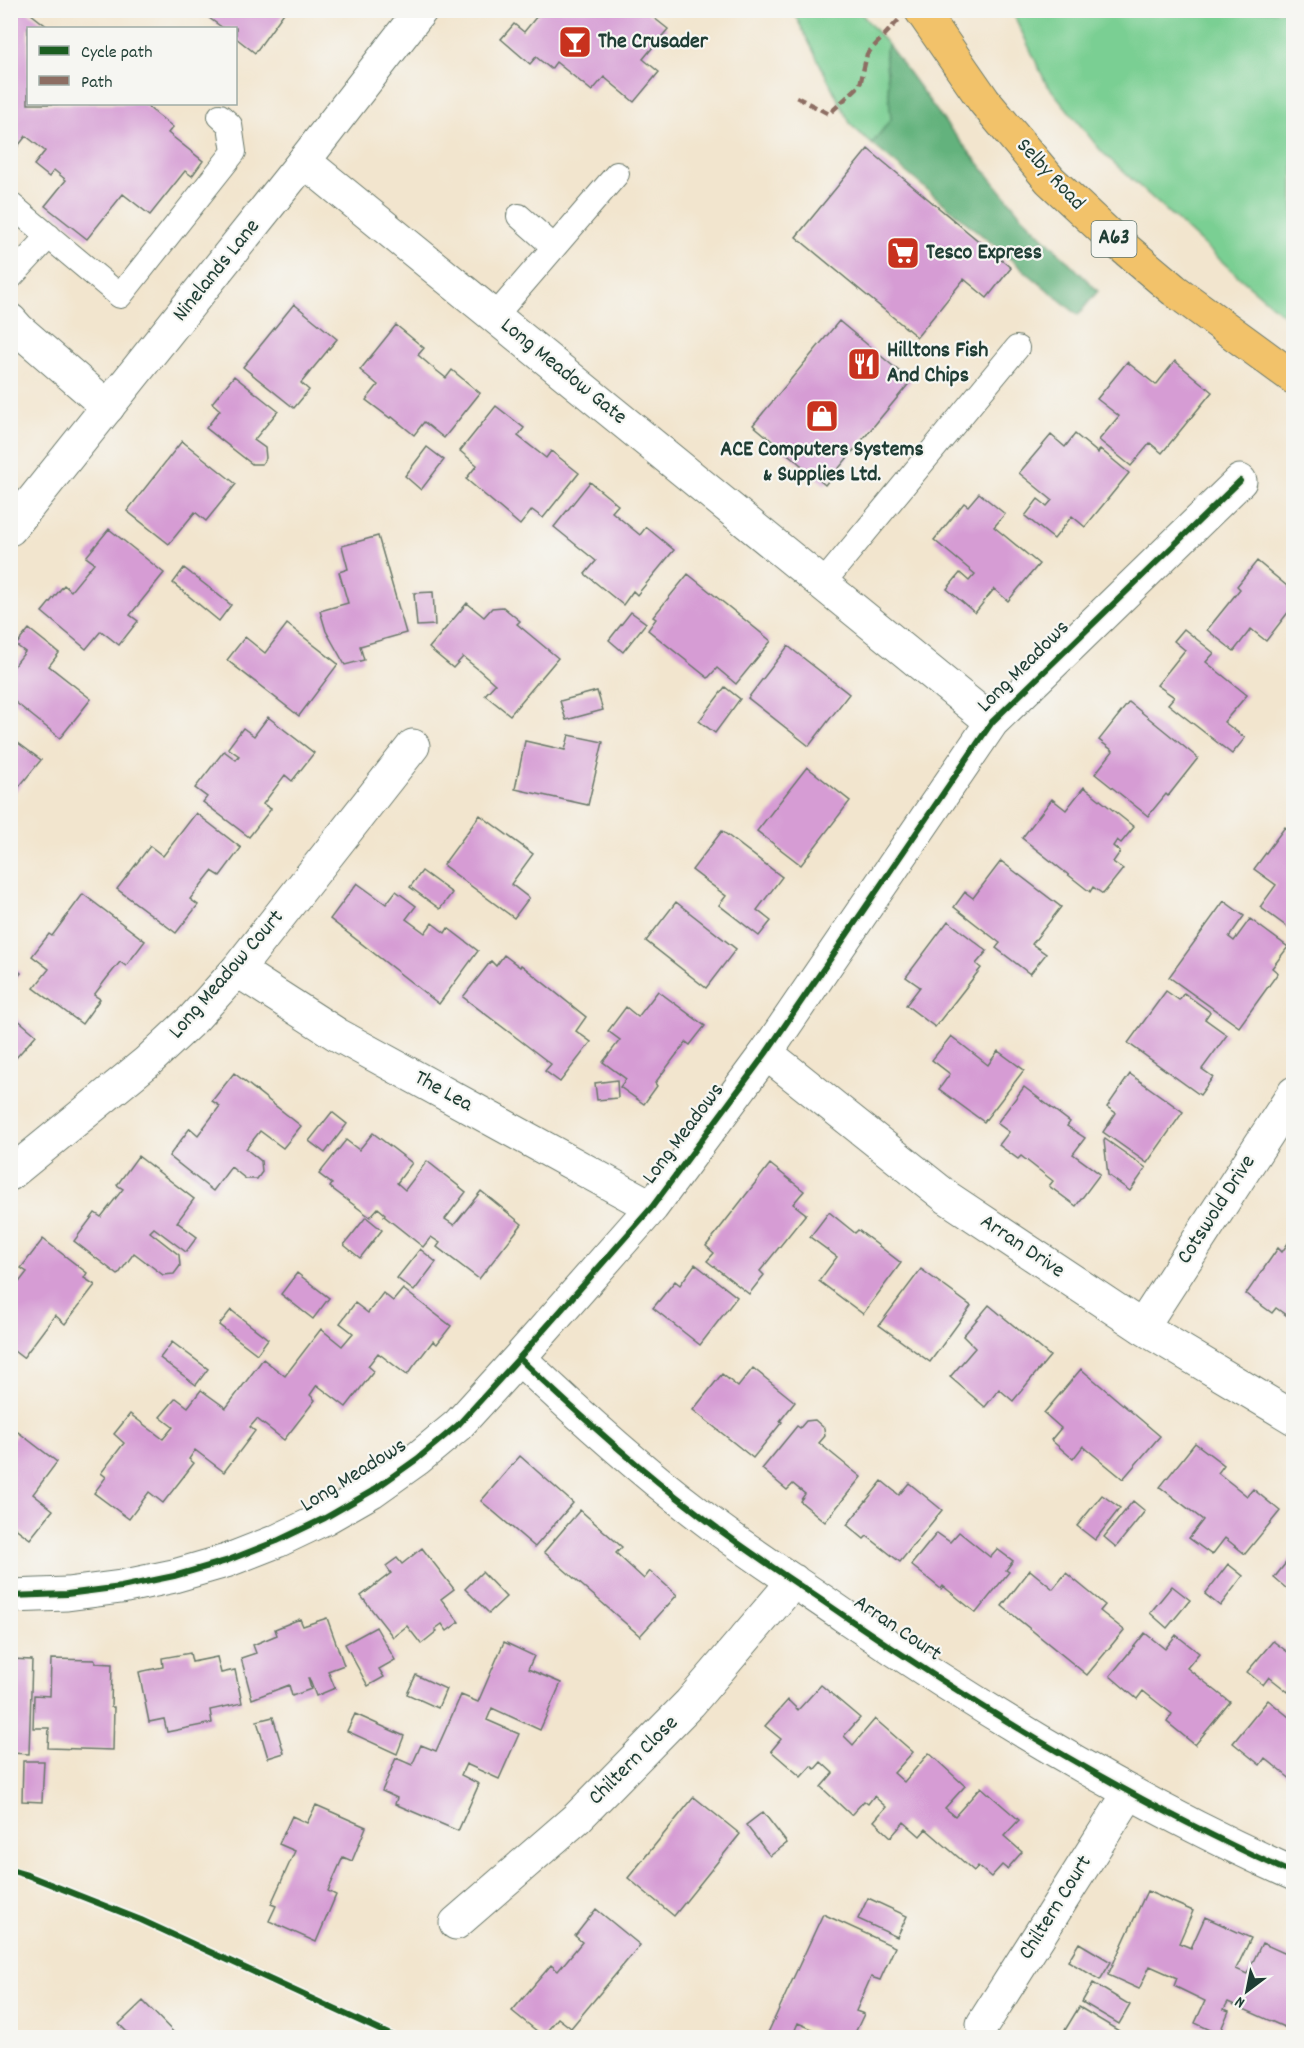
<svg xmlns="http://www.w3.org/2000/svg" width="1304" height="2048" viewBox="0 0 1304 2048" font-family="Dekko,sans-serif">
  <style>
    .green { fill: #7acf93; stroke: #4c8664; stroke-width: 1.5 }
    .forest { fill: #63b27d; stroke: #417858; stroke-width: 1.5 }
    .building { fill: #d69cd4 }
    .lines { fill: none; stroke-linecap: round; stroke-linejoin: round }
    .service-casing { stroke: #69786a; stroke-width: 26 }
    .minor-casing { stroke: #69786a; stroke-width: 35 }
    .tertiary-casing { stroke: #69786a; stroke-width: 35 }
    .trunk-casing { stroke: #69786a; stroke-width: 35 }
    .service { stroke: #fff; stroke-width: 24 }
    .minor { stroke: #fff; stroke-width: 33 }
    .tertiary { stroke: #fff; stroke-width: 33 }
    .trunk { stroke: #f2c26a; stroke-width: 33 }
    .quiet { stroke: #8d6e63; stroke-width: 4.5; stroke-dasharray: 9 4.5; stroke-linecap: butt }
    .cycleway-casing { stroke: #f6f6f2; stroke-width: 10 }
    .cycleway { stroke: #1b5e20; stroke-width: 6 }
    .labels { text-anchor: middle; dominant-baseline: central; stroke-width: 4.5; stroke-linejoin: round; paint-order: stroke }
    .shield { fill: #f6f6f2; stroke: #60746d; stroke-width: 1.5 }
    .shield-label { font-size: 21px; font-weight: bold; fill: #1f3d34 }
    .poi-label { font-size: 22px; font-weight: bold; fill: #1f3d34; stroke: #f6f6f2; text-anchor: start }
    .street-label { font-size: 22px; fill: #1f3d34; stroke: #f6f6f2 }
  </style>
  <rect width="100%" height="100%" fill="#f6f6f2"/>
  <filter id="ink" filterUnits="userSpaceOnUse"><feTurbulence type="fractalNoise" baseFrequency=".0167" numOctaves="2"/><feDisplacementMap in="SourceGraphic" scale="12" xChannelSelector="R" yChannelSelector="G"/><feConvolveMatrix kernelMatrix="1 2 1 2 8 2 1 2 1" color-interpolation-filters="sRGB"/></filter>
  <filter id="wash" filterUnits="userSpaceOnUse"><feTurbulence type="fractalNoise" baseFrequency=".008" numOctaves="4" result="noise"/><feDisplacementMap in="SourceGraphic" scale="24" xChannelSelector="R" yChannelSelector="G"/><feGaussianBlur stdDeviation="1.35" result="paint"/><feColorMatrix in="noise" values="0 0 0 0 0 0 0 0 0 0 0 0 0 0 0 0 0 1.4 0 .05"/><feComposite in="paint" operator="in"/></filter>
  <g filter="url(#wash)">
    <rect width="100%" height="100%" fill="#f2e5ce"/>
    <!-- green -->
    <path class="green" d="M793 11H859L889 46 885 50 891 119 872 144 851 125Z
      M1012 11H1293V323L1239 277 1102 152 1046 83Z"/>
    <!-- forest -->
    <path class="forest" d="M889 46 947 125 1021 215 1098 291 1078 315 872 144 891 119 885 50Z"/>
    <g id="blocks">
      <!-- building -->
      <path class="building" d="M10 10H26L49 28H28V104H144L173 127 168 133 203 161 192 176 185 171 150 215 123 194 87 239 45 206 66 180 54 170 49 177 34 165 45 151 26 136 10 156Z
        M198 10H286L255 53 236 38V28H223Z
        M542 10H644L668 29 643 59 659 72 634 102 604 77 592 91 556 62 551 69 536 57 530 64 501 39 514 24 524 32Z
        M868 149 1011 268 987 298 964 279 917 337 796 237Z
        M294 304 337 339 301 383 309 390 294 408 243 367Z
        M839 321 911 381 825 485 753 425Z
        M396 325 424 348 418 355 432 367 446 378 452 370 480 393 444 438 424 422 414 435 392 417 390 418 366 400 378 385 360 370Z
        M1175 361 1212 392 1162 453 1150 443 1131 466 1099 440 1119 416 1097 399 1127 362 1156 385Z
        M234 376 278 411 254 440 265 448 266 458 262 464H252L206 428 220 410 212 403Z
        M496 406 524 428 518 436 546 458 551 451 579 473 543 518 532 510 520 525 466 479 477 465 460 451Z
        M1075 434 1098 453 1100 449 1129 473 1085 527 1072 516 1054 539 1025 516 1038 499 1047 506 1052 500 1019 473 1051 435 1065 447Z
        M182 441 236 484 206 521 195 512 169 544 127 511Z
        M427 447 444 460 421 490 405 476Z
        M590 482 618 505 612 512 640 535 646 527 674 550 637 595 633 591 623 605 585 574 596 561 554 527Z
        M979 493 1005 514 994 527 1039 564 1008 601 994 589 975 613 947 589 960 573 969 581 975 574 934 540 964 503 968 506Z
        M109 529 164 573 130 615 138 621 119 645 101 631 86 649 42 612 64 585 71 591 94 563 86 557Z
        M378 536 406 633 360 646 364 660 345 665 326 631 320 611 348 603 339 572 348 569 342 546Z
        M1257 561 1293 591V606L1266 641 1251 629 1234 651 1207 630 1240 589 1237 586Z
        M184 568 231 605 219 621 173 583Z
        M688 574 771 641 736 684 717 668 708 678 648 630 656 619 653 617Z
        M433 592 435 625 417 626 414 593Z
        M467 603 484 617 492 608 503 607 520 621 517 624 558 658 510 715 485 695 495 684 479 670 463 657 453 668 429 648Z
        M631 612 646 623 623 652 609 640Z
        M287 624 338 664 299 716 227 660 245 637 265 653Z
        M29 629 59 653 49 666 91 699 60 738 10 698V671L25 652 16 645Z
        M1184 629 1214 653 1206 662 1247 695 1224 722 1245 738 1232 754 1168 704 1174 697 1157 685 1185 650 1174 641Z
        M788 646 849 694 809 746 748 698Z
        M725 687 740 699 715 733 699 721Z
        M597 691 603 710 566 720 560 701Z
        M1129 702 1198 758 1168 796 1166 794 1148 816 1095 774 1113 751 1099 740Z
        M268 717 314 753 292 781 285 775 263 804 271 809 249 837 203 802 207 797 195 788 224 751 236 760 239 756 228 748 243 728 254 736Z
        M569 735 603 742 588 805 515 789 525 741 565 750Z
        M10 737 41 760 10 798Z
        M807 767 850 801 801 865 757 831Z
        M1084 787 1134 827 1121 843 1117 840 1113 846 1120 852 1113 862 1123 869 1103 894 1093 887 1090 892 1022 838 1052 799 1066 810Z
        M196 813 241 848 220 876 212 871 190 899 198 905 176 933 117 889 150 846 163 856Z
        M480 815 533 854 511 884 529 898 514 918 443 865Z
        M1285 827 1293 833V924L1290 929 1260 907 1276 885 1254 869Z
        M722 831 782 877 757 910 771 921 759 936 719 905 726 896 692 870Z
        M1001 861 1061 907 1032 944 1046 954 1030 974 996 948 1000 943 954 907 965 892 973 898Z
        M422 871 452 893 440 909 410 887Z
        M357 883 386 904 396 891 416 906 406 919 425 933 432 923 445 933 448 928 478 951 439 1004 330 919Z
        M83 894 145 941 126 966 120 962 107 978 94 995 100 999 82 1024 34 988 49 969 32 956 49 934 52 936Z
        M1224 901 1244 916 1229 937 1234 941 1250 919 1288 947 1272 968 1278 973 1239 1027 1169 977Z
        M676 902 736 949 706 988 646 941Z
        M948 921 987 951 976 964 981 968 935 1027 906 1005 920 987 906 977Z
        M504 955 520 967 521 965 586 1017 576 1031 591 1042 560 1082 545 1071 551 1064 463 997 491 961 496 966Z
        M10 964 21 973 10 985Z
        M658 991 705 1026 690 1045 686 1042 655 1083 657 1086 644 1104 620 1087 626 1079 603 1062 620 1040 608 1031 626 1007 638 1017Z
        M1166 991 1179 1000 1184 993 1210 1012 1205 1019 1227 1035 1202 1069 1213 1077 1200 1095 1128 1043Z
        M10 1013 36 1035 15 1059 10 1055Z
        M951 1036 988 1065 998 1051 1024 1070 984 1122 939 1089 950 1074 932 1060Z
        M234 1073 301 1126 283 1148 260 1131 246 1149 261 1161 262 1172 257 1179H246L231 1167 213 1191 169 1156 190 1128 198 1135 220 1106 212 1101Z
        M1130 1074 1183 1112 1147 1163 1103 1132 1116 1113 1107 1107Z
        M617 1080 618 1098 597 1100 595 1083Z
        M1024 1087 1070 1122 1067 1126 1085 1138 1073 1154 1100 1174 1076 1206 1049 1186 1053 1181 1021 1156 1018 1159 999 1145 1009 1132 997 1123Z
        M332 1112 347 1124 325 1153 309 1141Z
        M373 1133 412 1163 397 1183 405 1190 427 1161 466 1192 445 1219 454 1225 481 1191 522 1224 479 1279 437 1247 440 1243 431 1237 423 1247 384 1216 385 1214 378 1208 370 1217 330 1187 332 1184 319 1174 346 1140 359 1150Z
        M1105 1139 1146 1168 1130 1191 1108 1175 1104 1141Z
        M138 1156 194 1199 177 1222 197 1237 186 1252 154 1228 150 1232 179 1255 180 1266 174 1274 163 1275 134 1253 118 1275 74 1241 95 1213 101 1217 123 1189 117 1185Z
        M770 1164 804 1191 793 1204 806 1214 760 1271 764 1275 749 1294 707 1261 714 1253 706 1246Z
        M829 1212 855 1233 858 1230 901 1263 863 1314 819 1281 837 1257 810 1237Z
        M366 1217 382 1230 360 1258 344 1245Z
        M1293 1236V1320L1276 1308 1272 1313 1246 1294 1278 1248 1282 1252Z
        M43 1239 87 1273 84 1278 95 1285 65 1324 55 1315 23 1358 10 1348V1294L27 1272 21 1268Z
        M420 1249 436 1262 414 1291 397 1278Z
        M695 1264 737 1297 700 1345 653 1308 675 1281 680 1285Z
        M921 1269 971 1306 930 1362 879 1325Z
        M297 1273 329 1298 313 1319 281 1294Z
        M403 1289 451 1326 437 1344 433 1341 407 1375 378 1353 368 1366 374 1371 346 1407 317 1385 310 1395 315 1400 284 1440 257 1419 250 1427 255 1431 224 1472 195 1450 189 1459 194 1463 163 1503 149 1492 129 1519 94 1493 106 1477 101 1473 124 1443 114 1434 130 1414 163 1439 173 1427 160 1417 176 1398 188 1407 201 1390 226 1408 263 1359 285 1376 321 1329 342 1346 353 1333 340 1323 355 1303 368 1313 383 1293 393 1301Z
        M989 1305 1050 1356 1013 1401 999 1389 985 1407 950 1377 975 1348 963 1336Z
        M231 1310 268 1339 257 1354 219 1325Z
        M172 1342 208 1369 196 1385 160 1358Z
        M753 1368 795 1402 780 1421 782 1422 753 1458 693 1410 722 1374 738 1387Z
        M1081 1369 1160 1436 1123 1479 1083 1446 1073 1459 1051 1440 1061 1428 1044 1413Z
        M815 1420 824 1428 825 1436 819 1443 861 1477 825 1522 800 1501 805 1494 793 1484 787 1490 762 1469 797 1426 800 1428 806 1421Z
        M18 1432 57 1462 33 1494 53 1510 30 1539 10 1524V1442Z
        M1195 1443 1224 1465 1218 1473 1232 1484 1247 1496 1253 1489 1280 1511 1245 1554 1225 1538 1212 1555 1189 1538 1203 1520 1160 1487Z
        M520 1456 573 1503 535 1547 481 1501Z
        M882 1481 899 1495 909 1483 942 1510 900 1562 867 1536 864 1539 847 1525Z
        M1102 1495 1120 1508 1095 1540 1077 1526Z
        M1133 1501 1145 1511 1116 1547 1104 1537Z
        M580 1510 622 1547 616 1553 644 1579 650 1571 677 1595 640 1636 544 1552Z
        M959 1532 990 1557 997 1549 1013 1561 1006 1570 1009 1572 976 1613 943 1586 941 1589 911 1565 937 1533 950 1542Z
        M422 1548 454 1589 441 1599 459 1622 447 1631 442 1624 435 1629 437 1631 421 1644 407 1626 393 1637 361 1596 391 1573 386 1566 397 1558 402 1564Z
        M1293 1554V1594L1274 1578Z
        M1228 1564 1243 1576 1220 1606 1205 1594Z
        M1030 1570 1053 1589 1066 1573 1105 1605 1100 1611 1124 1630 1087 1675 1002 1606Z
        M482 1572 506 1597 489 1613 465 1589Z
        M1172 1586 1190 1600 1167 1628 1150 1613Z
        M327 1618 344 1665 328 1671 335 1688 316 1696 309 1678H308L311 1689 292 1696 289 1685 252 1699 241 1658 256 1653 253 1645 277 1635 275 1629 300 1619 303 1626Z
        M376 1627 395 1660 379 1669 384 1677 368 1686 345 1644Z
        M1145 1633 1165 1649 1176 1635 1199 1653 1187 1668 1230 1702 1195 1745 1167 1722 1172 1714 1158 1703 1143 1691 1137 1699 1110 1676Z
        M1273 1641 1289 1653 1293 1647V1684L1288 1692 1269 1677 1263 1685 1247 1672Z
        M504 1642 534 1656 528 1669 561 1683 540 1730 492 1708 487 1720 519 1734 499 1779 466 1764 461 1775 479 1784 458 1831 395 1804 397 1798 382 1791 396 1758 412 1765 421 1745 436 1751 461 1695 478 1702Z
        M190 1653 192 1662 217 1657 221 1673 235 1670 242 1703 210 1710 212 1723 167 1732 164 1719 149 1722 139 1672 163 1667 162 1658Z
        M10 1659 32 1660 29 1754 10 1753Z
        M51 1659 95 1660V1663L112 1664 111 1707H114L113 1750 48 1748 49 1728H33L34 1695 50 1696Z
        M416 1675 446 1689 438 1708 407 1694Z
        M821 1685 860 1718 844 1736 853 1745 875 1719 913 1752 894 1773 904 1782 929 1753 965 1786 945 1808 955 1816 981 1787 1019 1820 1004 1836 1022 1852 1007 1869 1002 1865 991 1877 978 1866 974 1871 926 1829 920 1836 904 1822 891 1837 874 1821 886 1807 874 1796 868 1804 864 1801 851 1815 821 1787 833 1773 821 1762 815 1769 811 1766 801 1777 771 1751 781 1739 765 1726 788 1700 798 1710Z
        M1268 1700 1289 1717 1293 1711V1781L1265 1758 1260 1765 1233 1743Z
        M355 1714 404 1736 397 1754 347 1731Z
        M273 1717 284 1753 268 1758 257 1721Z
        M23 1761H44L42 1802 22 1801Z
        M694 1797 740 1834 674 1916 628 1878Z
        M316 1805 366 1827 352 1861 343 1857 328 1891 336 1895 316 1942 269 1921 276 1906 271 1904 295 1851 279 1844 292 1816 307 1823Z
        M763 1812 787 1843 770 1856 746 1825Z
        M1147 1891 1193 1911 1179 1943 1191 1948 1205 1917 1251 1938 1236 1969 1247 1974 1262 1943 1293 1957V2031L1228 2002 1224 2009 1229 2011 1219 2034 1195 2023 1205 2001 1174 1986 1177 1978 1150 1966 1139 1989 1108 1975Z
        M868 1898 907 1916 897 1937 858 1919Z
        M596 1909 640 1945 571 2028 558 2018 543 2036 512 2011 551 1965 558 1971 582 1942 575 1936Z
        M823 1914 895 1947 880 1980 871 1977 856 2011 864 2014 853 2037H831L798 2023 792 2037H766Z
        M1079 1943 1111 1962 1100 1980 1068 1961Z
        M1093 1983 1130 2005 1119 2024 1082 2002Z
        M143 2001 178 2037H132L119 2024Z
        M1079 2007 1129 2037H1066L1062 2035Z"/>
    </g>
  </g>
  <g filter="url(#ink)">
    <use href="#blocks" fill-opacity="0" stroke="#69786a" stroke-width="1.5"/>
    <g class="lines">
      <!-- service casing -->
      <g class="service-casing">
        <path id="service" d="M10 204 120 296 234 152 230 125 220 116
          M519 216 554 247
          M10 278 49 236
          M495 316 617 174
          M823 583 1017 348"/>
      </g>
      <!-- minor casing -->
      <g class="minor-casing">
        <path id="minor" d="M304 161 992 722
          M10 320 18 329 108 407
          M237 970 338 1035 652 1207
          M766 1053 948 1198 1142 1327 1294 1418
          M10 1174 147 1062 194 1018 237 970 413 746
          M1142 1327 1294 1093
          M519 1358C576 1412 634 1465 696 1512 744 1550 796 1582 846 1617 988 1714 1137 1804 1294 1874
          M10 1596 67 1594 121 1587 174 1576 226 1561 277 1541 325 1518 372 1491 417 1459 458 1425 519 1358 652 1207 766 1053 992 722 1240 481
          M456 1923 577 1818 690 1703 794 1581
          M983 2024 1130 1792"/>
      </g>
      <!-- tertiary casing -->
      <g class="tertiary-casing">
        <path id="tertiary" d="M10 529 304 161 421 10"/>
      </g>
      <!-- trunk casing -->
      <g class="trunk-casing">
        <path id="trunk" d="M921 10 984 101 1050 180 1110 236 1174 290 1294 378"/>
      </g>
      <!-- service -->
      <use href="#service" class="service"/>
      <!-- minor -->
      <use href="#minor" class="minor"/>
      <!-- tertiary -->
      <use href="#tertiary" class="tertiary"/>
      <!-- trunk -->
      <use href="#trunk" class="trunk"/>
      <!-- quiet -->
      <path class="quiet" d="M796 97 829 114 860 85 867 54 908 10"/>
      <!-- cycleway casing -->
      <g class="cycleway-casing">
        <path id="cycleway" d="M519 1358C576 1412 634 1465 696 1512 744 1550 796 1582 846 1617 988 1714 1137 1804 1294 1874
          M10 1596 67 1594 121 1587 174 1576 226 1561 277 1541 325 1518 372 1491 417 1459 458 1425 519 1358 652 1207 766 1053 992 722 1240 481
          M10 1870 27 1875 141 1920 397 2038"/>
      </g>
      <!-- cycleway -->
      <use href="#cycleway" class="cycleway"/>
    </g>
  </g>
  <!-- icons -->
  <defs>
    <g id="bar-square" transform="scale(1.725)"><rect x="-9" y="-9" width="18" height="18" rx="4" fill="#c8321e" stroke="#f6f6f2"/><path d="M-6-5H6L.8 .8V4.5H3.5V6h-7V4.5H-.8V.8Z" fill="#fff"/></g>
    <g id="supermarket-square" transform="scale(1.725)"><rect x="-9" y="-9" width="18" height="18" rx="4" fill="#c8321e" stroke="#f6f6f2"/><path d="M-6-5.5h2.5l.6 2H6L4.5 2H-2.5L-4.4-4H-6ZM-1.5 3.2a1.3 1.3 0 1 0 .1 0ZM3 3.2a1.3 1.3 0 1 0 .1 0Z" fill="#fff"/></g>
    <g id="restaurant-square" transform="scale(1.725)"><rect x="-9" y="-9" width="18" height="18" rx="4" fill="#c8321e" stroke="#f6f6f2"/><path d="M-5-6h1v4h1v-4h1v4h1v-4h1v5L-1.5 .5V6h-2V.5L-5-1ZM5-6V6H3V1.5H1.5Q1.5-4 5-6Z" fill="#fff"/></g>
    <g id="shop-square" transform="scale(1.725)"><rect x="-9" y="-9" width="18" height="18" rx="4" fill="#c8321e" stroke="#f6f6f2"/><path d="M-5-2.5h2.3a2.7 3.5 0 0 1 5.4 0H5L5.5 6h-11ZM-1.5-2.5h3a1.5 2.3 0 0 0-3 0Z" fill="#fff"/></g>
  </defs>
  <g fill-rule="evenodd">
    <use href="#bar-square" x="575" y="42"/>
    <use href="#supermarket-square" x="903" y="253"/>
    <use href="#restaurant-square" x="864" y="364"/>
    <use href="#shop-square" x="822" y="416"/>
  </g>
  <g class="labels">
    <!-- shield labels -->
    <rect class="shield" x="1091.5" y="221" width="45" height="36" rx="4.5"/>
    <g class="shield-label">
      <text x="1114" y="239">A63</text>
    </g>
    <!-- poi labels -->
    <g class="poi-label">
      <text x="598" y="42">The Crusader</text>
      <text x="926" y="253">Tesco Express</text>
      <text x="887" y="351">Hilltons Fish<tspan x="887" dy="25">And Chips</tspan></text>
      <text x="822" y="450" text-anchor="middle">ACE Computers Systems<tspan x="822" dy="25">&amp; Supplies Ltd.</tspan></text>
    </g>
    <!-- street labels -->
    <g class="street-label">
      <text transform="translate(1050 175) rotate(47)">Selby Road</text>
      <text transform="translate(217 271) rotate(-51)">Ninelands Lane</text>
      <text transform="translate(563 372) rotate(39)">Long Meadow Gate</text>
      <text transform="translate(1024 667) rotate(-45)">Long Meadows</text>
      <text transform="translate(227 975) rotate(-49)">Long Meadow Court</text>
      <text transform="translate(443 1092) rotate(29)">The Lea</text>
      <text transform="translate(684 1134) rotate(-53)">Long Meadows</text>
      <text transform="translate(1217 1210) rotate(-57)">Cotswold Drive</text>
      <text transform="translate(1022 1247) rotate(34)">Arran Drive</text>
      <text transform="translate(354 1476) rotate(-32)">Long Meadows</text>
      <text transform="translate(897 1629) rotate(34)">Arran Court</text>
      <text transform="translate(634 1761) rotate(-45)">Chiltern Close</text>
      <text transform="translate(1056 1908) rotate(-58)">Chiltern Court</text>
    </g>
  </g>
  <!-- margin -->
  <rect width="1304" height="2048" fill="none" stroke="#f6f6f2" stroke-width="36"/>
  <!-- legend -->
  <rect x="27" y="27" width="210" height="78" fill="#f6f6f2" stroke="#a0aca6" stroke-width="1.5"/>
  <rect x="39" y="46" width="30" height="9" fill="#1b5e20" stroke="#a0aca6" stroke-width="1.5"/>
  <text x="81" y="57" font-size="18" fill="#1f3d34">Cycle path</text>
  <rect x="39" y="76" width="30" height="9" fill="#8d6e63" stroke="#a0aca6" stroke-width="1.5"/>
  <text x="81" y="87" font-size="18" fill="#1f3d34">Path</text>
  <!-- north arrow -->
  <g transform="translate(1247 1991) rotate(212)" stroke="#f6f6f2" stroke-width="4.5" paint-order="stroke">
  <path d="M0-4.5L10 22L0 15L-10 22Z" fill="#1f3d34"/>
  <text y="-9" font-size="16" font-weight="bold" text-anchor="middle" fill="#1f3d34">N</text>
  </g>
</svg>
